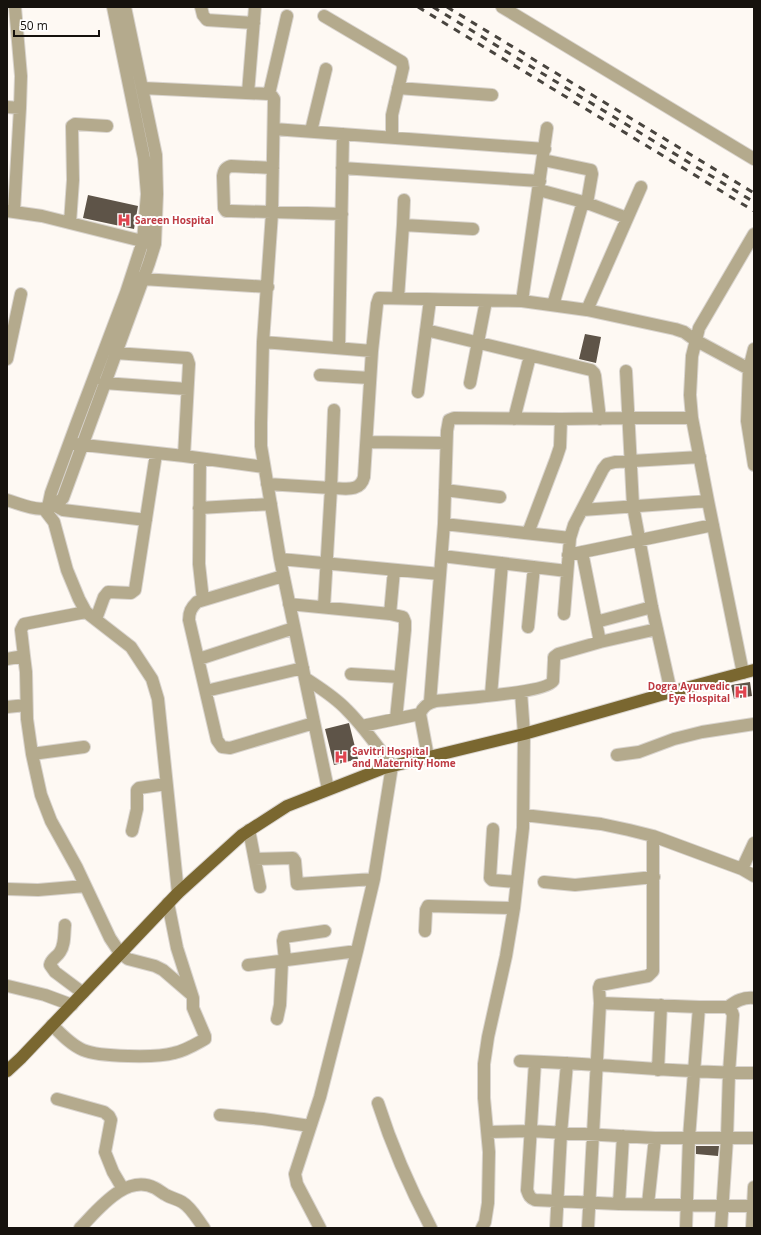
<svg xmlns="http://www.w3.org/2000/svg" width="761" height="1235" viewBox="0 0 761 1235" font-family="'Open Sans',sans-serif">
  <style>
    .building { fill: #5e5448 }
    .lines { fill: none; stroke-linecap: round; stroke-linejoin: round }
    .minor-casing { stroke: #d9d4ce; stroke-width: 14 }
    .major-casing { stroke: #d9d4ce; stroke-width: 14 }
    .minor { stroke: #b4aa8d; stroke-width: 12 }
    .major { stroke: #7a6730; stroke-width: 12 }
    .rail { stroke: #48443e; stroke-width: 3; stroke-dasharray: 7 7; stroke-linecap: butt }
    .labels { text-anchor: middle; dominant-baseline: central; stroke-width: 4; stroke-linejoin: round; paint-order: stroke }
    .health-label { font-size: 10px; font-weight: bold; fill: #be3a42; stroke: #fff; text-anchor: start }
  </style>
  <rect width="100%" height="100%" fill="#fef9f3"/>
  <!-- building -->
  <path class="building" d="M88 195 138 206 134 229 83 218Z
    M585 334 601 337 596 363 579 359Z
    M750 682 752 696 734 699 731 685Z
    M349 723 358 759 334 765 325 729Z
    M696 1146H719L718 1156 696 1154Z"/>
  <g class="lines">
    <!-- minor casing -->
    <g class="minor-casing">
      <path id="minor" d="M201 7 203 15 207 20 254 23
        M502 7 754 159
        M324 16 402 62 403 68 392 115V137
        M142 88 269 94 272 96 274 99 272 213 263 342 261 423V446L280 559 328 789
        M398 88 492 95
        M248 93 255 7
        M269 94 287 16
        M7 107 20 108
        M274 129 545 149
        M311 131 326 69
        M543 160 591 170 592 174 587 203
        M273 168 231 166C225 168 224 170 223 176L224 208 226 211H231L342 214
        M342 168 540 181
        M539 190 587 203 627 218
        M7 211 42 216 150 243
        M14 211 20 108 21 76 15 7
        M70 223 73 180 72 126 75 124 107 126
        M403 225 404 200
        M135 277 143 279 268 287
        M398 298 403 225 473 229
        M522 301 547 128
        M553 305 583 202
        M587 310 641 187
        M426 330 591 370 594 373 595 376 600 419
        M263 342 372 351
        M339 348 343 134
        M115 353 187 358 189 364 184 456
        M7 359 21 294
        M749 369 754 349
        M626 371 633 506 652 607 671 692
        M320 375 370 378
        M104 383 187 389
        M470 383 486 301
        M418 392 430 300
        M514 419 530 356
        M367 442 446 443
        M75 444 184 456 264 467
        M200 459 199 564 203 600
        M267 484 331 488 334 410
        M445 490 500 497
        M7 500C27 506 46 517 63 498L149 263 155 244 157 194 156 155 125 7
        M50 503 63 510 146 520
        M48 507 51 493 76 425 126 293 143 241 147 194 144 158 113 7
        M199 508 271 504
        M44 509 54 522 67 570 79 599 86 612 131 647 152 679 158 699 178 893
        M582 510 708 501
        M444 524 570 538
        M528 533 556 459 560 447 561 419
        M582 552 600 642
        M568 555 713 525
        M442 556 567 571
        M280 559 440 574
        M283 576 197 602C191 608 189 612 189 620L217 740 222 747 230 748 314 723
        M289 604 390 614 403 617 405 622V630L396 719
        M324 607 331 488C344 488 360 493 364 477L372 351 377 304 379 298 522 301 587 310 675 329 684 332 695 340 749 369 747 421 754 465
        M390 614 394 570
        M564 614 570 538 574 525 603 469 607 464 615 462 700 457
        M96 619 104 597 108 592 131 593 135 590 156 454
        M596 622 652 607
        M528 627 534 567
        M24 656 26 672 27 719 32 754 41 795 51 821 77 868 110 938 120 953 128 959 155 966 163 970 192 995
        M7 659 24 656 21 630 24 624 86 612
        M199 659 294 628
        M743 673 708 501 692 418 690 395 691 376 692 356 699 328 754 234
        M351 674 400 677
        M305 678C320 688 335 697 347 710 364 727 378 747 392 766L374 879 357 951 320 1097 295 1174 297 1184 320 1228
        M206 691 303 668
        M491 695 502 563
        M430 702 444 524 447 431 449 420 454 418 561 419 630 418H692
        M7 707 26 705
        M420 714 428 757
        M362 726 420 714C423 706 428 703 436 701 454 699 546 693 553 681L554 660V657L558 654 600 642 657 629
        M32 754 84 747
        M617 755 639 752 674 739 702 732 754 724
        M524 815 601 824 629 830 653 836 742 869 754 876
        M493 829 490 878 492 880 517 882
        M249 830 260 887
        M132 831 137 809V790L139 788 166 784
        M255 859 293 858 295 861 297 884 374 879
        M742 869 754 843
        M544 882 575 885 654 877
        M7 889 38 890 85 886
        M65 925C64 934 65 945 60 952 57 957 51 959 50 965L55 972 83 993
        M425 931 426 910 428 906 514 908
        M285 960 283 941 284 937 325 931
        M248 965 357 951
        M8 986 45 995 72 1005
        M600 1003 599 988 600 985 648 976 653 971V836
        M728 1007C736 1001 743 997 754 998
        M277 1019 280 1005 282 961
        M52 1025C61 1034 71 1045 83 1050 99 1057 157 1058 174 1053 185 1051 196 1044 205 1039V1036L193 1008V998L177 948 168 903
        M520 1061C546 1062 571 1063 596 1065 649 1068 701 1073 754 1073
        M535 1062 527 1190C529 1196 530 1198 535 1200L619 1204 754 1206
        M658 1070 661 1005
        M57 1099 104 1112 109 1116 111 1120 105 1152 113 1172 123 1189
        M378 1103C392 1147 410 1188 431 1228
        M220 1115 263 1119 310 1126
        M488 1132 531 1131 655 1138H754
        M619 1204 623 1136
        M648 1204 655 1138
        M80 1228C98 1210 126 1173 155 1188 159 1190 162 1193 166 1195 171 1198 177 1199 182 1202 192 1208 197 1219 204 1228
        M482 1228 485 1222 488 1203 489 1152 484 1098V1064L488 1037 506 956 514 908 523 828 524 734 521 692
        M556 1228 561 1133 567 1063
        M588 1228 600 1003 699 1007H728L732 1012 733 1015 729 1073 727 1138 721 1228
        M686 1228 689 1138 699 1007
        M752 1228 754 1187"/>
    </g>
    <!-- major casing -->
    <g class="major-casing">
      <path id="major" d="M7 1071 21 1058 178 893 242 835 287 806 384 768 524 734 671 692 754 670"/>
    </g>
    <!-- minor -->
    <use href="#minor" class="minor"/>
    <!-- major -->
    <use href="#major" class="major"/>
    <!-- rail -->
    <path class="rail" d="M418 7 754 211
      M433 7 754 202
      M447 7 754 193"/>
  </g>
  <!-- icons -->
  <defs>
    <g id="hospital-bare" transform="scale(1.08)"><path d="M-5-5h3v3.5h4V-5h3V5h-3V1.5h-4V5h-3Z" fill="#e0444e" stroke="#fff" stroke-width="2.5" paint-order="stroke"/></g>
  </defs>
  <g fill-rule="evenodd">
    <use href="#hospital-bare" x="124" y="220"/>
    <use href="#hospital-bare" x="741" y="692"/>
    <use href="#hospital-bare" x="341" y="757"/>
  </g>
  <g class="labels">
    <!-- health labels -->
    <g class="health-label">
      <text x="135" y="220">Sareen Hospital</text>
      <text x="730" y="686" text-anchor="end">Dogra Ayurvedic<tspan x="730" dy="12">Eye Hospital</tspan></text>
      <text x="352" y="751">Savitri Hospital<tspan x="352" dy="12">and Maternity Home</tspan></text>
    </g>
  </g>
  <!-- border -->
  <rect width="761" height="1235" fill="none" stroke="#16120d" stroke-width="16"/>
  <!-- scale -->
  <path d="M14 30v6h85v-6" fill="none" stroke="#16120d" stroke-width="2"/>
  <text x="20" y="30" font-size="12" fill="#16120d" stroke="#ffffff" stroke-width="3" paint-order="stroke">50 m</text>
</svg>
